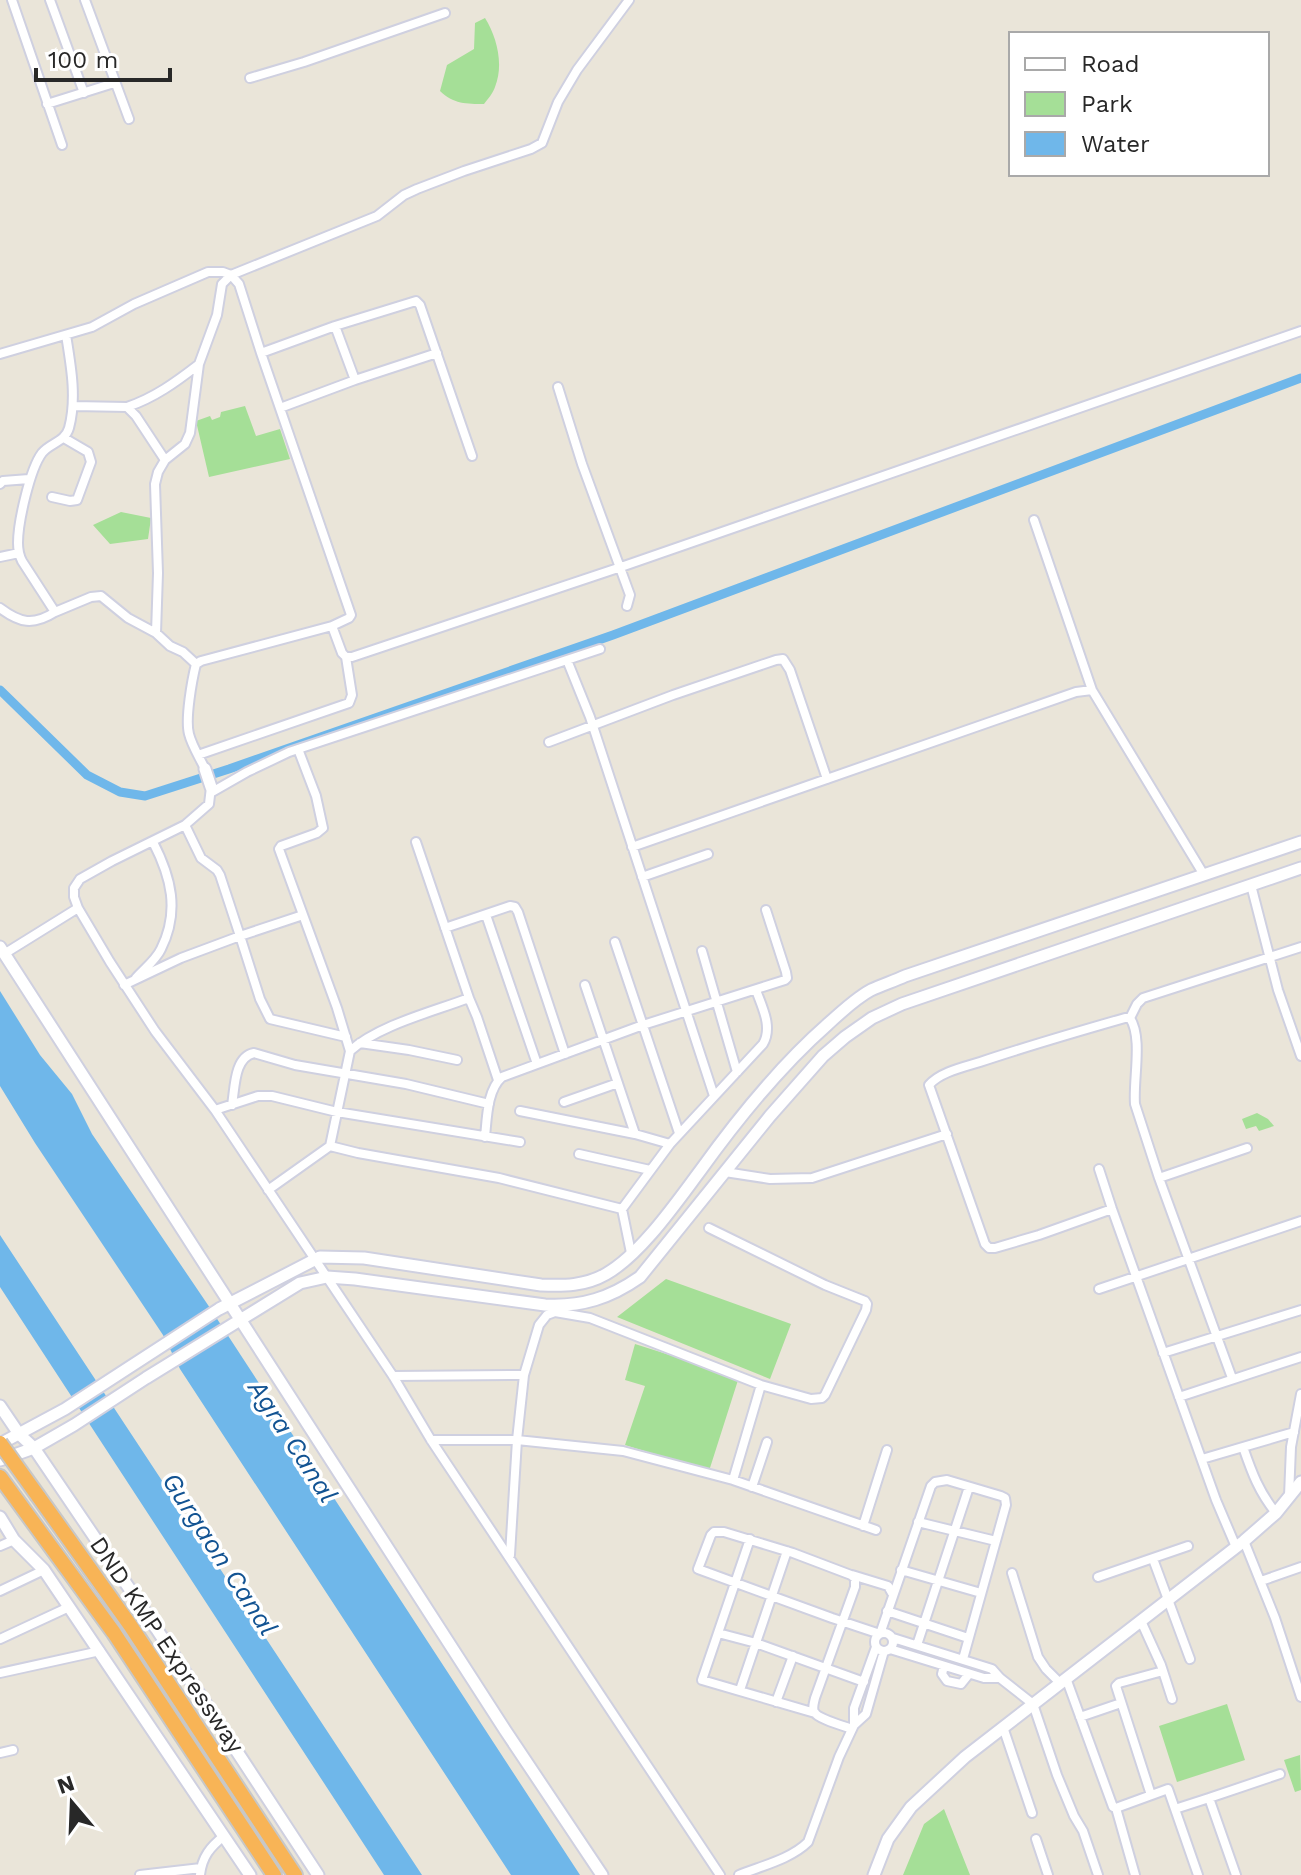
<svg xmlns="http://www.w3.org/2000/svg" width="1301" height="1875" viewBox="0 0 1301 1875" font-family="'Work Sans',sans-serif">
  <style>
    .green { fill: #a5df97 }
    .water { fill: #6fb7ea }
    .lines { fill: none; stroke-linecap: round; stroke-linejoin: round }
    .canal { stroke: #6fb7ea; stroke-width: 9 }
    .street-casing { stroke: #cfd0e0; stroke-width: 12 }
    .secondary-casing { stroke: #cfd0e0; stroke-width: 15 }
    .highway-casing { stroke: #c7c7c7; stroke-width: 18 }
    .street { stroke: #fff; stroke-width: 8 }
    .secondary { stroke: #fff; stroke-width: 11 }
    .highway { stroke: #f8b456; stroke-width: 14 }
    .highway-bridge-casing { stroke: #c7c7c7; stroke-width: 18; stroke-linecap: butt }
    .highway-bridge { stroke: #f8b456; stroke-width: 14 }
    .labels { text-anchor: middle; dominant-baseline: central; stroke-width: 7; stroke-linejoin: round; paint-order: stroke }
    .street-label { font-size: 24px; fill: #282828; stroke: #fff }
    .water-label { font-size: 26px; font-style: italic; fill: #125392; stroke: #fff }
  </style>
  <rect width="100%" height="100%" fill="#eae5d9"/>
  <!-- green -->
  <path class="green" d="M485 18C497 37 504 65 495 87 493 93 488 99 484 104 467 104 453 104 440 91L447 65 474 49 475 23Z
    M245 406 256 436 280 429 290 459 209 477 196 421 210 416 212 420 220 417 221 412Z
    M121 512 151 518 148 539 110 544 93 525Z
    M1257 1113 1268 1119 1274 1126 1259 1131 1256 1126 1246 1129 1242 1119Z
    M666 1279 791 1324 770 1379 617 1317Z
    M635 1344 739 1377 709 1471 625 1445 645 1386 625 1380Z
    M1227 1704 1245 1760 1177 1782 1159 1726Z
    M1300 1755 1301 1790 1295 1792 1284 1760Z
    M944 1809 970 1875H903L924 1824Z"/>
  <!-- water -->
  <path class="water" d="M0 991 40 1055 72 1094 92 1134 208 1305 580 1875H511L180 1369 163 1335 35 1143 0 1086Z
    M0 1235 422 1875H384L0 1287Z"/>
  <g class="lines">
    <!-- canal -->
    <path class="canal" d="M0 690 87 775 120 792 145 796 229 769 613 635 1301 378"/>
    <!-- street casing -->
    <g class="street-casing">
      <path id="street" d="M12 0 62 145
        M50 0 84 93
        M85 0 129 119
        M250 78 304 62 445 13
        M47 104 114 83
        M335 326 355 380
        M66 335C71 366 77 398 69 428 65 442 50 443 42 453 30 469 18 522 18 543 18 550 19 555 22 561L55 612 91 597 101 596 128 618 156 633 170 646 183 652 196 664
        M261 353 335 326 416 301 420 305 472 456
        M0 354 92 327 134 304 208 272H223L231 275 239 284 261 353 351 615 349 618 332 626 201 661 196 664C192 680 185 719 189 734 192 746 200 758 205 769
        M558 387 582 464 630 595 627 606
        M73 406 127 407 136 416 165 460
        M127 407C154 398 176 382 198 365
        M280 408 355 380 437 353
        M0 484 3 481 29 479
        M52 497 70 501 77 500 91 462 88 452 64 438
        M1034 520 1092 690
        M0 557 19 553
        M0 608C20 623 33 626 55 612
        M332 626 342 653 346 657H352L621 567 1301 331
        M156 633 158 573 155 484 158 472 165 460 185 444 190 433 199 364 217 315 222 284 231 275 377 216 404 195 417 189 464 171 531 149 542 143 558 102 577 70 629 0
        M567 660 590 717 714 1096
        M549 742 673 695 776 660 783 659 790 670 827 779
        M198 755 349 703 352 695 346 657
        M211 787 209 804 185 825 112 861 80 879 74 888V897L78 908 110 962 155 1031 215 1110 393 1376 431 1440 720 1875
        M212 792 247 772 289 752 600 649
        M185 825 201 858 217 870 220 875 240 936 303 915
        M416 842 469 998 477 1017 498 1080
        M632 847 1076 692 1092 690 1204 875
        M642 877 708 854
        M1251 885 1278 990 1301 1056
        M486 915 537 1064
        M445 928 510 906 515 907 518 912 565 1054
        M615 942 679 1133
        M702 951 737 1072
        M4 954 78 908
        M136 978C144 969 156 960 161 949 180 911 171 877 153 842
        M124 985 181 958 240 936 260 999 270 1019 346 1037
        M585 985 635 1134
        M1130 1018 1137 1004 1143 998 1301 947
        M360 1043 409 1050 457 1060
        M350 1051C379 1025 432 1012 469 998
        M564 1102 618 1083
        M232 1105C235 1088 234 1057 254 1053L295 1065 406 1084 489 1104
        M215 1110 258 1096H272L337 1112 520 1142
        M520 1111 635 1134 670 1144
        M485 1137C487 1118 487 1090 502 1077L643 1025 785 980 787 978 786 972 766 910
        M330 1146 358 1153 499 1178 622 1209
        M579 1154 650 1170
        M1099 1169 1112 1209 1216 1500 1236 1547
        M725 1172 770 1179 812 1178 947 1134
        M1159 1178 1247 1148
        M268 1190 330 1146 350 1051 337 1008 279 849 281 846 317 833 323 828 316 796 298 749
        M1112 1209 1039 1235 995 1248H989L985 1244 929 1085C940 1072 964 1067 980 1062 1028 1046 1076 1032 1125 1018H1130C1143 1038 1133 1079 1135 1104L1159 1178 1232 1378
        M631 1253 622 1209 670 1144 763 1044C773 1027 762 1007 756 990
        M1099 1289 1301 1221
        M1163 1353 1301 1310
        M393 1376 524 1375
        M1179 1397 1301 1357
        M431 1440H517L623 1451 733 1480 876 1530
        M1243 1447C1252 1473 1259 1492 1276 1513
        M1202 1459 1294 1432
        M733 1480 761 1385
        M752 1487 767 1442
        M1289 1496 1291 1447 1301 1394
        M918 1522 996 1541
        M863 1526 887 1450
        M750 1539 702 1680 815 1713
        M1244 1541 1275 1618 1301 1697
        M0 1546 14 1540
        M510 1555 517 1440 524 1375 539 1325 547 1315 555 1312 590 1318 761 1385 811 1399 822 1398 825 1395 866 1310 867 1304 865 1301 825 1285 709 1228
        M1153 1559 1190 1659
        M901 1570 981 1593
        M1012 1573 1038 1657 1046 1669 1060 1683
        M852 1575 888 1586 892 1593
        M1098 1577 1188 1546
        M1261 1581 1301 1567
        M0 1591 44 1570
        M887 1611 968 1638
        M1141 1621 1161 1665 1172 1699
        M875 1642a9 9 0 1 1 18 0a9 9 0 1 1-18 0Z
        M718 1633 756 1643 864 1682
        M893 1638 992 1669 1000 1678 1033 1704 1057 1775 1074 1816 1083 1831 1098 1875
        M0 1639 69 1607
        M917 1645 969 1487
        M890 1649 984 1678H1000
        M944 1666 942 1674 947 1681 961 1684 969 1674
        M0 1673 100 1651
        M1066 1678 1113 1807 1116 1808 1135 1875
        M740 1690 787 1551
        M776 1702 793 1656
        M1080 1717 1121 1703
        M854 1725V1708L876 1647
        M1003 1727 1032 1813
        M852 1729C844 1726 818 1719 814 1712 812 1707 814 1703 815 1698L855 1587V1578L851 1575 793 1553 724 1532H714L711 1535 698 1569 832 1618 880 1634 931 1486 935 1482 947 1480 1001 1496 1005 1498 1006 1505 963 1659
        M0 1753 13 1750
        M1151 1795 1116 1686 1119 1683 1163 1671
        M1116 1808 1168 1789 1198 1875
        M1175 1809 1209 1798
        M1036 1839 1048 1875
        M140 1875 201 1868
        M200 1875C202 1857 210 1847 224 1836
        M739 1875C761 1866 791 1859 808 1842L839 1757 854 1725 866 1714 884 1651
        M1236 1875 1209 1798 1280 1774"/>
    </g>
    <!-- secondary casing -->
    <g class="secondary-casing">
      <path id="secondary" d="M205 769 211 787
        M0 947 505 1730 602 1875
        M0 1406 19 1434 34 1448 148 1616 318 1875
        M0 1444 65 1409 219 1309 320 1257 364 1258 541 1285C564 1286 585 1286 606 1274 641 1254 676 1203 700 1171 738 1118 779 1067 828 1024 841 1012 856 998 871 990 882 985 894 981 905 976L1301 842
        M0 1460 34 1448 74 1425 146 1378 300 1283 327 1277 355 1279 545 1305C582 1307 610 1298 640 1277L770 1116 823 1056 845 1037 872 1018 902 1004 1301 868
        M0 1517 14 1540 44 1570 250 1875
        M874 1875 888 1839 911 1807 965 1757 1244 1541 1276 1513 1301 1482"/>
    </g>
    <!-- highway casing -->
    <g class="highway-casing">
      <path id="highway" d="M0 1477 114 1633 274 1875
        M38 1496 130 1625 295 1875"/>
    </g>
    <!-- street -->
    <use href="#street" class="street"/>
    <!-- secondary -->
    <use href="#secondary" class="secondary"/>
    <!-- highway -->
    <use href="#highway" class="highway"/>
    <!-- highway-bridge casing -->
    <g class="highway-bridge-casing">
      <path id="highway-bridge" d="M0 1443 38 1496"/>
    </g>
    <!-- highway-bridge -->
    <use href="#highway-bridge" class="highway-bridge"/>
  </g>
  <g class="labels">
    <!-- street labels -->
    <g class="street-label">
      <text transform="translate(167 1645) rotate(56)">DND KMP Expressway</text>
    </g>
    <!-- water labels -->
    <g class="water-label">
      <text transform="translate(293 1441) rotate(57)">Agra Canal</text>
      <text transform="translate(220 1554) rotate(57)">Gurgaon Canal</text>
    </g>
  </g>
  <!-- legend -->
  <rect x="1009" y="32" width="260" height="144" fill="#ffffff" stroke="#a9a9a9" stroke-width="2"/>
  <rect x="1025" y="58" width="40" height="12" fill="#ffffff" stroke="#a9a9a9" stroke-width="2"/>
  <text x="1081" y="72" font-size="24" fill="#282828">Road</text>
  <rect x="1025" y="92" width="40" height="24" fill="#a5df97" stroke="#a9a9a9" stroke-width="2"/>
  <text x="1081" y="112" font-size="24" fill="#282828">Park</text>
  <rect x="1025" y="132" width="40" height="24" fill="#6fb7ea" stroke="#a9a9a9" stroke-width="2"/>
  <text x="1081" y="152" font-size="24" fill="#282828">Water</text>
  <!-- north arrow -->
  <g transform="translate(72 1803) rotate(341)" stroke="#ffffff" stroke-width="6" paint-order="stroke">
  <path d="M0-6L14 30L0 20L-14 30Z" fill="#282828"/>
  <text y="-12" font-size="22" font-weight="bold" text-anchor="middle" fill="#282828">N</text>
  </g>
  <!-- scale -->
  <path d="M36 68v12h134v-12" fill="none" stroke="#282828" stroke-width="4"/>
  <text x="48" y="68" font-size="24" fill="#282828" stroke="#ffffff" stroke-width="6" paint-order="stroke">100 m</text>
</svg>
